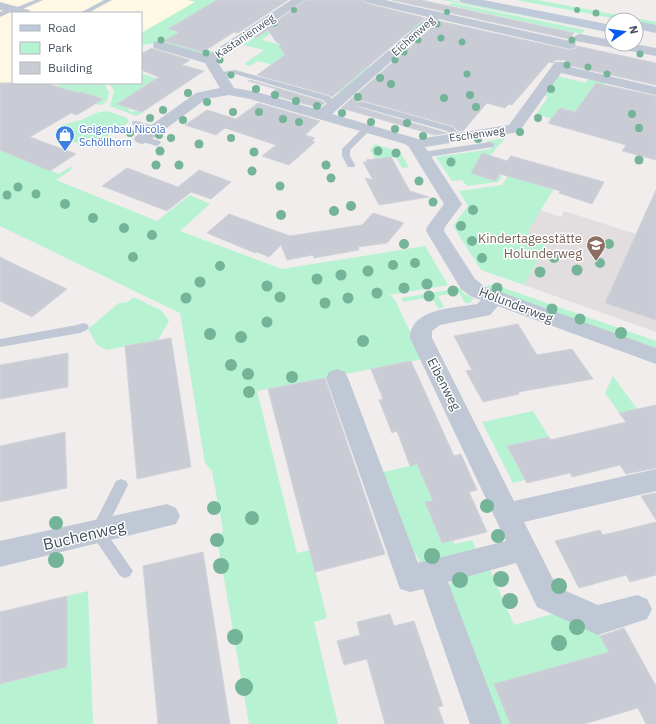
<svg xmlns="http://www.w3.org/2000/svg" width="656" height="724" viewBox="0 0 656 724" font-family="'IBM Plex Sans',sans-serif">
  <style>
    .commercial { fill: #fef8e4 }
    .education { fill: #e2dedf }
    .green { fill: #b7f3d3 }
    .building { fill: #c9ccd4; stroke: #d1d3da }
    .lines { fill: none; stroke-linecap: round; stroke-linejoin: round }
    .service { fill: #bfc8d4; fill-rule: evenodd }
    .minor { fill: #bfc8d4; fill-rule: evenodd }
    .secondary { fill: #bec9d9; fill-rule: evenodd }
    .tree { fill: #74b498 }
    .labels { text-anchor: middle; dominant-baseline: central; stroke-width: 3; stroke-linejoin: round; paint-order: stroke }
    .far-street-label { font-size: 11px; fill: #444f5d; stroke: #fff }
    .far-shop-label { font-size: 11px; fill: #366cbe; stroke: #fff; text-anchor: start }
    .education-label { font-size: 13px; fill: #785e54; stroke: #fff; text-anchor: end }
    .street-label { font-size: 13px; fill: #444f5d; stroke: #fff }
    .near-street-label { font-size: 16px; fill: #444f5d; stroke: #fff }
  </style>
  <rect width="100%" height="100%" fill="#f1eded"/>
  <!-- commercial -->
  <path class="commercial" d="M0 0H188L196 2 141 33V13H13V83H51L0 111Z"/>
  <!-- education -->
  <path class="education" d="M650 203 656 204V332L524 285 549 241 527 233 540 210 561 217 564 211 636 234Z"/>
  <!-- green -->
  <path class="green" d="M188 0H225L202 49 215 52 208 56 161 43 141 45V33L195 2Z
    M442 0H451L612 33Z
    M516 0H537L656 22V26L636 23V20H622Z
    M452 3 585 30 581 34 448 5Z
    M418 20 425 21 412 32 397 29 363 65 371 67 342 93 335 91 343 84 258 61 250 66 244 64 264 50 243 45 266 30H275L262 40 319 55Z
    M141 73 158 79 120 102 130 108 128 110 133 112 136 110 144 112 136 116 110 106 114 91 109 83H141Z
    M557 76 586 83 589 77 607 81 604 86 595 84 588 94 584 114 560 108 552 119 536 114 548 97 542 95Z
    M62 83H104L109 93 107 101 102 105 95 104 103 99C90 95 80 89 68 96L0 118Z
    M108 111 127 118 129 122 93 146H87L55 136 54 134 57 129 62 125 81 120 99 112Z
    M505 138 490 156 486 154 477 165 473 166V170L471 173 495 181 500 175 502 176 498 182 467 186 462 180 452 181 436 157 492 149 487 141Z
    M0 141 5 152 59 174 72 166 71 170 56 180 157 221 190 195 210 204 180 231 282 269 425 246 448 285 390 295 395 300 423 359 257 391 297 553 310 550 327 618 314 622 338 724H249L218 544 223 530 212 471 205 463 180 313 0 226Z
    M375 144 400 152 409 167 402 168 396 157 384 158 383 157V159L376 160 370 150Z
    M508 175 516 178V179L528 181 553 190 527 233 549 240 524 285 481 270 453 226 468 206 459 191 502 185Z
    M489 285 498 286 656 341V348L486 288Z
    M460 288 464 294 474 298 470 303H465L459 292 438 296 444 307 439 309 431 297 403 302 401 298Z
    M133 297 161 310 169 321 158 340 107 350 97 345 88 329 119 303 128 302Z
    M613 376 637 409 619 413 605 393Z
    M533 411 549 437 507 446 525 480 513 483 482 422Z
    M418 464 433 501 426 503 442 543 453 540 455 544 472 540 476 549 420 563 416 554 409 555 379 473Z
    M489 567 514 625 559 612 598 632 613 659 510 724H494L448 587 453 579Z
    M88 591 93 724H0V684L67 667V596Z"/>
  <!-- building -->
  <path class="building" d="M217 0H288L238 33 234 32 203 52 164 41 180 32 168 29Z
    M306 0H362L365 3 425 18 332 97 329 95 257 75 285 55 279 46 281 44 277 43 268 30 256 38 254 37Z
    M392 0H421L574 33 569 39Z
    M439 21 570 50 575 49 577 46 656 63V85L567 65 565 60H555L553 63 549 62 512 105 509 104 505 108 487 103 463 131H458L453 126 364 101H357L358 107 447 133 435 135 341 108Z
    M152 48 154 49 190 60 182 65 204 71 142 112 117 104 159 77 141 70V54Z
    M250 80 322 101 325 103 319 108 270 94 276 89 248 81Z
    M0 83H45L78 93 81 92 103 99 77 115 71 113 30 137 76 154 50 171 0 150Z
    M596 83 656 96V160L622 151 626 145 548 123 560 108 575 112Z
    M258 103 320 121 305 135 315 138 312 141 315 142 289 165 262 156 276 145 225 128 216 135 185 125 207 110 236 119Z
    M482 153 507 161 511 156 604 182 592 204 559 193 560 191 500 174 495 181 471 173Z
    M391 157 410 191 429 197 379 205 365 178 373 180 363 162H367L366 160Z
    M127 168 178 187 199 170 231 182 211 199 191 192 167 211 102 186Z
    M656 190V320L605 303Z
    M373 213 404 223 387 243 358 247 359 250 314 258 313 255 287 260 281 245 269 257 257 252 255 253 207 233 229 214 290 236 362 225Z
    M0 257 16 265 67 289 32 317 0 301Z
    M518 324 537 355 572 349 593 379 518 392 519 394 483 402 466 371 472 370 454 336Z
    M171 338 191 467 137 479 125 346Z
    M68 353V387L0 399V365Z
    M411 361 454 456 461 454 477 490 469 492 487 532 442 543 425 502 433 501 417 464 410 466 397 431 392 433 379 400 383 399 371 369Z
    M325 378 385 554 315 572 268 389Z
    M656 405V468L626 474 620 465 572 477 570 473 527 483 507 446 549 437 550 440 626 422 619 413Z
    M65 432 67 488 0 502V446Z
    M656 493V520L641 496Z
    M656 522V575L630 582 626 575 579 588 555 541 600 530 603 535Z
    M203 552 230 724H158L143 566Z
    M67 596V667L0 684V612Z
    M390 614 394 626 414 621 443 706 438 707 444 724H385L367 659 344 665 337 641 360 635 357 622Z
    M624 628 656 686V724H646L638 708 584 724H510L494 684 609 652 600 636Z"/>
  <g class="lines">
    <!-- service -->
    <path class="service" d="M35 0H43L18 11H13L0 17V12L10 8H15Z
      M104 0H112L88 13H80Z
      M235 70 329 96 338 105 337 107H331L323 100 235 74 219 77 215 75 216 73Z
      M358 102H364L453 127 461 137 457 140 454 139 447 131 358 106Z
      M133 121H136L159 127 160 129 159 131 156 132 133 125 132 123Z
      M365 126H368L372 128 350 150V156L355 165 354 167H348L342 156V149Z
      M142 136 160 141 161 143 157 146 139 141 138 139 139 137Z
      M490 142 493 143 494 145 493 147 422 158 418 155 422 152Z
      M83 323 87 324 89 327 87 330 80 333 0 347V339L77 325Z
      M121 479 126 481 128 485 105 531 133 571 130 576 125 578 120 576 90 532 116 481Z"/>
    <!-- minor -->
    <path class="minor" d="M291 0H305L217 61 234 88 257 92 319 110 428 17 365 2 363 0H385L570 41 575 42 576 45 575 48 570 49 439 19 332 114 418 139 509 125 555 62H565L566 66 656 87V95L561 73 519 132 425 147 462 204 445 227 444 231 475 279 484 286 656 348V364L498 306 490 315 440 325 432 331V338L514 501 656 469V491L524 522 557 587 598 605 637 595 647 599 652 609 647 619 598 635 537 607 516 563 448 582 502 724H470L423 589 410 592 400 589 326 378 329 372 337 369 345 372 348 378 418 563 506 541 410 338C411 308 455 308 477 304L481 300 470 296 461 289 426 231 427 227 444 204 409 147 405 144 250 99 229 95 206 99 148 142 142 144 136 142 134 139 136 136 196 93 220 88 205 63 154 48 153 45 154 42 159 41 208 55Z
      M0 2 29 10 31 13H13L0 10Z
      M580 34 612 40V44H634L656 48V56L576 41 574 38 576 35Z
      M167 504 176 508 180 516 176 524 0 567V541Z"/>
    <!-- secondary -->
    <path class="secondary" d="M459 0H483L612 25V33L465 3 461 2Z
      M636 21 656 25V33L636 29Z"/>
  </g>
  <!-- trees -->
  <g class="tree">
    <circle cx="294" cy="10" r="3"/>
    <circle cx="577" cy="10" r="3"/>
    <circle cx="447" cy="12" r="3"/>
    <circle cx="596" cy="13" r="3.5"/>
    <circle cx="274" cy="23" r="3.5"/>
    <circle cx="437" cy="24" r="3.5"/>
    <circle cx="441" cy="38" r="3.5"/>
    <circle cx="161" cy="40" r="3.5"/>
    <circle cx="418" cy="40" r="3.5"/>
    <circle cx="572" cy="40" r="3.5"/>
    <circle cx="462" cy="42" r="3.5"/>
    <circle cx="404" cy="52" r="3.5"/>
    <circle cx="206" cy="53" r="3.5"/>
    <circle cx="640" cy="54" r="3.5"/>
    <circle cx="220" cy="60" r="3.5"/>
    <circle cx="395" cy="60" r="3.5"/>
    <circle cx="567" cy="65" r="3.5"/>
    <circle cx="588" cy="67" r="3.5"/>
    <circle cx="467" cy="74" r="3.5"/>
    <circle cx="607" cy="74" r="3.5"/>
    <circle cx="231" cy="75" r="3.5"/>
    <circle cx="380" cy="78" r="4"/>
    <circle cx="391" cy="84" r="4"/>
    <circle cx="256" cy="89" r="4"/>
    <circle cx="551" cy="89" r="4"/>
    <circle cx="188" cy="93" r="4"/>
    <circle cx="275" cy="95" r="4"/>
    <circle cx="470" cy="95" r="4"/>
    <circle cx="358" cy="97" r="4"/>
    <circle cx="444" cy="98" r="4"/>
    <circle cx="296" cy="101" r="4"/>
    <circle cx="207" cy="102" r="4"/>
    <circle cx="317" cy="106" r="4"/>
    <circle cx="476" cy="107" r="4"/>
    <circle cx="163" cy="110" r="4"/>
    <circle cx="233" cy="112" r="4"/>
    <circle cx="259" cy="112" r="4"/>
    <circle cx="342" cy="113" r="4"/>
    <circle cx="632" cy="114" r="4"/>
    <circle cx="150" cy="118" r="4"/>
    <circle cx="538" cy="118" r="4"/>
    <circle cx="283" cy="119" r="4"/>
    <circle cx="183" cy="120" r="4"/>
    <circle cx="299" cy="122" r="4"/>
    <circle cx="371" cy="122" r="4"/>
    <circle cx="407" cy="123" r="4"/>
    <circle cx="639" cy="128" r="4"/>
    <circle cx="395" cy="129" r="4"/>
    <circle cx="520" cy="132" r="4"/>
    <circle cx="130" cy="133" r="4"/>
    <circle cx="159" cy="135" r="4"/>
    <circle cx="423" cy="136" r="4"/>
    <circle cx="171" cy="138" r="4"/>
    <circle cx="231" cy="138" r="4"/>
    <circle cx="478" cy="139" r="4"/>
    <circle cx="199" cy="144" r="4.5"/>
    <circle cx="160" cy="151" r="4.5"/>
    <circle cx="378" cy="151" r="4.5"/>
    <circle cx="254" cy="152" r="4.5"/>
    <circle cx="396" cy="153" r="4.5"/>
    <circle cx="639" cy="160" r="4.5"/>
    <circle cx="451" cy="162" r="4.5"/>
    <circle cx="156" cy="165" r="4.5"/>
    <circle cx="179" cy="165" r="4.5"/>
    <circle cx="326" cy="165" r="4.5"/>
    <circle cx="252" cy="171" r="4.5"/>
    <circle cx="331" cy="178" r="4.5"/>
    <circle cx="419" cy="181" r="4.5"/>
    <circle cx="280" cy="186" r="4.5"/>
    <circle cx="18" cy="187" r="4.5"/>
    <circle cx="36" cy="194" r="4.5"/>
    <circle cx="7" cy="195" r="4.5"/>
    <circle cx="433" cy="202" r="4.5"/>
    <circle cx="65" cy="204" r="5"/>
    <circle cx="351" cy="206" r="5"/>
    <circle cx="473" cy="210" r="5"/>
    <circle cx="334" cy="211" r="5"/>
    <circle cx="281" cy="215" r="5"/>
    <circle cx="93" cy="218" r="5"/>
    <circle cx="461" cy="226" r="5"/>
    <circle cx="124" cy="228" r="5"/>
    <circle cx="152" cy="235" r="5"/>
    <circle cx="472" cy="241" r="5"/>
    <circle cx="404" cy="244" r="5"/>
    <circle cx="609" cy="244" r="5"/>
    <circle cx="133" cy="257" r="5"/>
    <circle cx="482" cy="258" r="5"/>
    <circle cx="554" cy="258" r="5"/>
    <circle cx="415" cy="263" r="5"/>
    <circle cx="600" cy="263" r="5"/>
    <circle cx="393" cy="265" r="5"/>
    <circle cx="220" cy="266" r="5"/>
    <circle cx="577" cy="270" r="5.5"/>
    <circle cx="368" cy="271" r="5.5"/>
    <circle cx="540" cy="272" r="5.5"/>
    <circle cx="341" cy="275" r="5.5"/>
    <circle cx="317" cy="279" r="5.5"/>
    <circle cx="200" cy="282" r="5.5"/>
    <circle cx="427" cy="284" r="5.5"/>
    <circle cx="267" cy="286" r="5.5"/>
    <circle cx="404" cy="288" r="5.5"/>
    <circle cx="497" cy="288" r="5.5"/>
    <circle cx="453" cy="291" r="5.5"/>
    <circle cx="377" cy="293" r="5.5"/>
    <circle cx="429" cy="296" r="5.5"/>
    <circle cx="280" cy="297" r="5.5"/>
    <circle cx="186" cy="298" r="5.5"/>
    <circle cx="348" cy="298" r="5.5"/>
    <circle cx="325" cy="303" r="5.5"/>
    <circle cx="552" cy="309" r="5.5"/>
    <circle cx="580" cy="319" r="5.5"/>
    <circle cx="267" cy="322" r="5.5"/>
    <circle cx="621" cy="333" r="6"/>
    <circle cx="210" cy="334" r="6"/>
    <circle cx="241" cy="337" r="6"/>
    <circle cx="363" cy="341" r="6"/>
    <circle cx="231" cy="365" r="6"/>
    <circle cx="248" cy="374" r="6"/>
    <circle cx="292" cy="377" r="6"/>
    <circle cx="249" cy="392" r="6"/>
    <circle cx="487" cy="506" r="7"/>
    <circle cx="214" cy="508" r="7"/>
    <circle cx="252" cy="518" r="7"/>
    <circle cx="56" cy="523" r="7"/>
    <circle cx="498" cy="536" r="7"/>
    <circle cx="217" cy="540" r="7"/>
    <circle cx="432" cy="556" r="8"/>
    <circle cx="56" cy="560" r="8"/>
    <circle cx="221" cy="566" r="8"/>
    <circle cx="501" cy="579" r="8"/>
    <circle cx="460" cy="580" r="8"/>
    <circle cx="559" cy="586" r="8"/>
    <circle cx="510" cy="601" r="8"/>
    <circle cx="577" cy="627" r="8"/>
    <circle cx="235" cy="637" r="8"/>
    <circle cx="559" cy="643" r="8"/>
    <circle cx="244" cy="687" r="9"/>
  </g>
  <!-- icons -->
  <defs>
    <g id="shop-pin" transform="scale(1)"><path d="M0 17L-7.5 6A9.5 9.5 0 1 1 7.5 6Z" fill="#3f7fe0" stroke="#fff"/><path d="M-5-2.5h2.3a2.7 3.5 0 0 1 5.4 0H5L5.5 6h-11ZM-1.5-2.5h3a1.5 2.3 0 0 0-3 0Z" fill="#fff"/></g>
    <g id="school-pin" transform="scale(1)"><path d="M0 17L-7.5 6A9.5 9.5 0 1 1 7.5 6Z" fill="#8d6e63" stroke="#fff"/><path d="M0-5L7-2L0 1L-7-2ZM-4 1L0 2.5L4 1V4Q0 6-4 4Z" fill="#fff"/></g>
  </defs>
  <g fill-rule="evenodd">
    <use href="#shop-pin" x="65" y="135"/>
    <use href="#school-pin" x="596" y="245"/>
  </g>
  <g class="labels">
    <!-- far-street labels -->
    <g class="far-street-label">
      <text transform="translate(245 36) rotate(-34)">Kastanienweg</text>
      <text transform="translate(413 36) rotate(-42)">Eichenweg</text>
      <text transform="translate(477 134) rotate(-8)">Eschenweg</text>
    </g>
    <!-- far-shop labels -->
    <g class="far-shop-label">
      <text x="79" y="129">Geigenbau Nicola<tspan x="79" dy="13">Schöllhorn</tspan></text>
    </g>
    <!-- education labels -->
    <g class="education-label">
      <text x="582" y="238">Kindertagesstätte<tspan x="582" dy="15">Holunderweg</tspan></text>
    </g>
    <!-- street labels -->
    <g class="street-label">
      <text transform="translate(516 305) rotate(21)">Holunderweg</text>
      <text transform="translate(444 384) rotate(63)">Eibenweg</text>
    </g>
    <!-- near-street labels -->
    <g class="near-street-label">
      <text transform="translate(84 535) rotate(-13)">Buchenweg</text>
    </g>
  </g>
  <!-- legend -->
  <rect x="12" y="12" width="130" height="72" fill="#ffffff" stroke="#b4b9be"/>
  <rect x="20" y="25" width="20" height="6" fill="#bec9d9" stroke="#b4b9be"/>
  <text x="48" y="32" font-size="12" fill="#444f5d">Road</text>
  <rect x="20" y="42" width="20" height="12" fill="#b7f3d3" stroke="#b4b9be"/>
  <text x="48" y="52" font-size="12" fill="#444f5d">Park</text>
  <rect x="20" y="62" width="20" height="12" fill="#c9ccd4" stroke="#b4b9be"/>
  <text x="48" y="72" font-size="12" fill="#444f5d">Building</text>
  <!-- north arrow -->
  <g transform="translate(624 32) rotate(77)"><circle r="19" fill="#ffffff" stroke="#b4b9be"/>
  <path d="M0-3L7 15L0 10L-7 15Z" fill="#075af1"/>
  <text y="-6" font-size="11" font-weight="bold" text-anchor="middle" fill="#444f5d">N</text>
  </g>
</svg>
